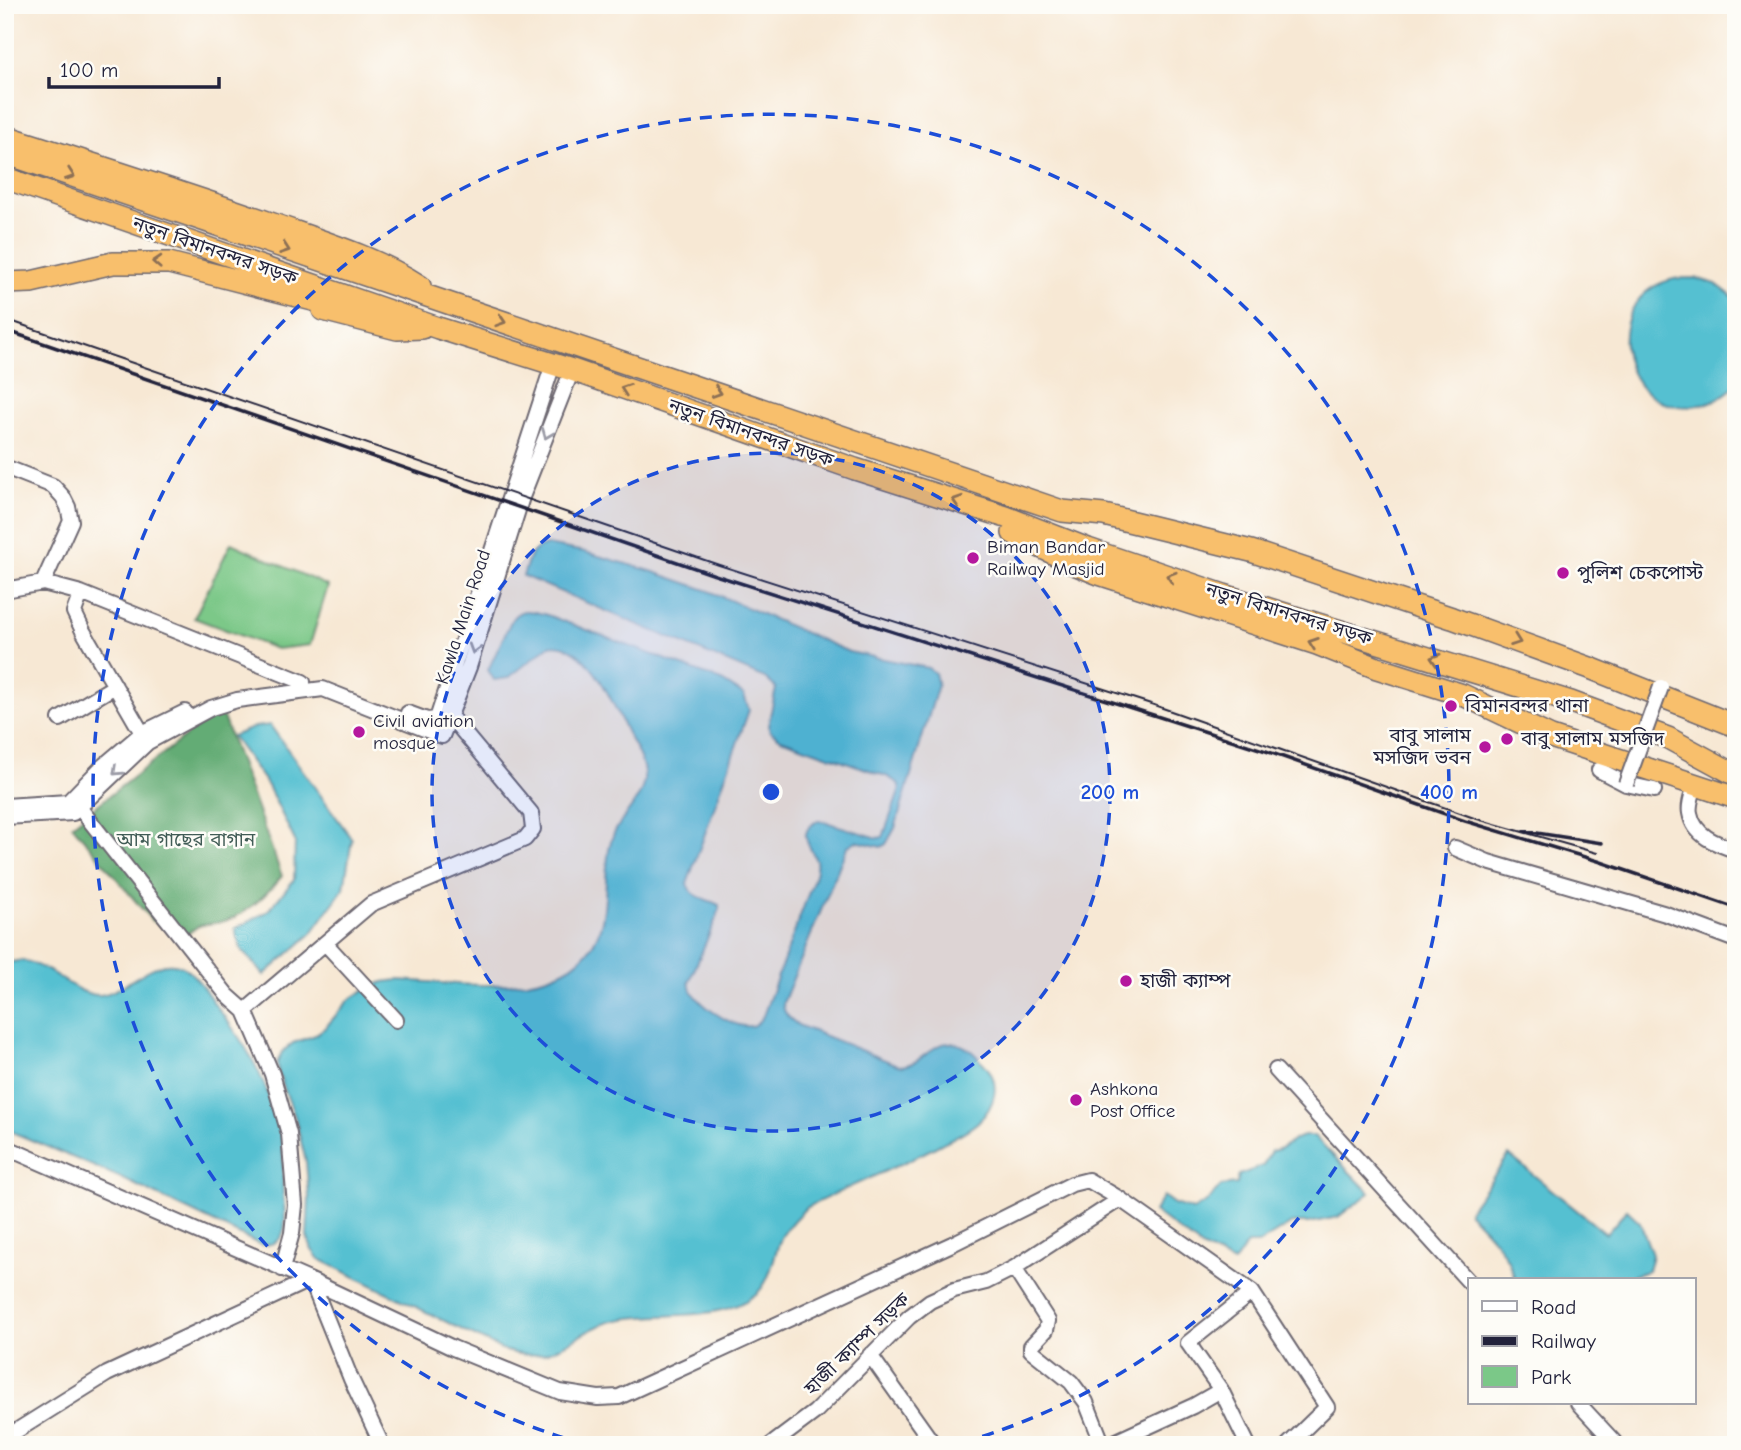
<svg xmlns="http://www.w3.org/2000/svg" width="1741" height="1450" viewBox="0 0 1741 1450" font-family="'Comic Neue','Noto Sans Bengali',sans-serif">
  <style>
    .green { fill: #7bc888; stroke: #4e7562; stroke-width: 2 }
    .forest { fill: #64ac74; stroke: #436758; stroke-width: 2 }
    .water { fill: #55c0d1; stroke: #3c7186; stroke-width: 2 }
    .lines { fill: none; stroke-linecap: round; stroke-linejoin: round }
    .minor-casing { stroke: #6d6771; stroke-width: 18 }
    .highway-casing { stroke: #6d6771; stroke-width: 24 }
    .minor { stroke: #fff; stroke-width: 14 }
    .highway { stroke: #f8bf6c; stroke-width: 21 }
    .tram { stroke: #22223b; stroke-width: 2 }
    .rail { stroke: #22223b; stroke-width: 3.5 }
    .minor-bridge-casing { stroke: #6d6771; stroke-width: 18; stroke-linecap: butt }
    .minor-bridge { stroke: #fff; stroke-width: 14 }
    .oneway { stroke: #8d7054 }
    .oneway2 { stroke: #9c9ca7 }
    .ring { fill: none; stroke: #1d4ed8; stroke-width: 3.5; stroke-dasharray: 12 9 }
    .poi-dot { fill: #b5179e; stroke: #fdfcf7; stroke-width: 2.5 }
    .labels { text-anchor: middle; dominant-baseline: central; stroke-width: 5; stroke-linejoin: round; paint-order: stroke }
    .street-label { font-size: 19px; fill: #22223b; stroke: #fdfcf7 }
    .poi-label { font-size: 19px; fill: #22223b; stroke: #fdfcf7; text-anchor: start }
    .park-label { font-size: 19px; fill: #415c56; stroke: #fdfcf7 }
    .centre { fill: #1d4ed8; stroke: #fdfcf7; stroke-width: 3.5 }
    .ring-label { font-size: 21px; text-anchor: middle; font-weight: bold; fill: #1d4ed8; stroke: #fdfcf7; stroke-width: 5; stroke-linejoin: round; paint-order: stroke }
  </style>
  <rect width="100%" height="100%" fill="#fdfcf7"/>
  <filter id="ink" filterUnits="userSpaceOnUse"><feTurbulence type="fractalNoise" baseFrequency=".0143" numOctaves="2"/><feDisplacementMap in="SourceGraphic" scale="14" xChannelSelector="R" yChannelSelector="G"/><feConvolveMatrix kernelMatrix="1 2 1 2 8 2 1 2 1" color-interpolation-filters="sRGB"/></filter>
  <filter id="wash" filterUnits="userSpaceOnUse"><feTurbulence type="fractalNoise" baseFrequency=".00686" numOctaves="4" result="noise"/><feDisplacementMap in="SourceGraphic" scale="28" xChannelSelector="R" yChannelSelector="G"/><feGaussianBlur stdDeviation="1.57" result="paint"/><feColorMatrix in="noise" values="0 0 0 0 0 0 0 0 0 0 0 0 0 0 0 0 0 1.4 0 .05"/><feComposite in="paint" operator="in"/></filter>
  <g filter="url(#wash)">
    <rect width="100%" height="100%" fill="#f7e8d4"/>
    <!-- green -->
    <path class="green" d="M231 543 328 586 310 645 276 649 194 618Z"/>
    <!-- forest -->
    <path class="forest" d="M220 709 282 876C267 894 245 917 221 922 197 927 204 920 183 938L152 921 72 825Z"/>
    <!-- water -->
    <path class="water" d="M1695 278 1716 284 1736 299V384C1726 396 1714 402 1699 405 1618 421 1594 297 1674 279 1681 278 1689 278 1695 278Z
      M547 545 585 552 651 571 709 591 849 652 928 668 935 673 938 685 895 828 886 844 881 847 856 841 847 847 783 1003C783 1014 790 1019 798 1025L900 1066C921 1066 932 1041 952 1043 967 1044 977 1056 986 1066 1002 1085 994 1107 978 1122 968 1131 953 1138 941 1144 897 1168 850 1185 806 1208 797 1217 788 1225 782 1236 773 1254 772 1281 756 1294 716 1327 647 1307 601 1325 562 1342 548 1365 503 1350L319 1259 312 1250 307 1236 309 1198 306 1162 295 1117 279 1075 277 1063 282 1052 293 1043 313 1036 326 1027 349 1000 366 989 383 982 399 980C457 983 570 1003 598 934 609 906 603 875 610 845 615 821 641 804 644 780 646 763 633 745 626 731 614 704 586 638 549 646L508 678 494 680 488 670 512 619C522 606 533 612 547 615L720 680 744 695 749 710 687 884C693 899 706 898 719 905L720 909 689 982C691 1001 732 1029 751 1026 757 1025 760 1020 763 1016L812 884C814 877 818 869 816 861 810 844 795 833 819 820L878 838 883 837 900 789 898 783 886 776 781 739 770 731 768 726 776 688 765 678 523 576C528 561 530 548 547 545Z
      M270 725 352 839 344 888 311 934 264 975 241 949 235 929 268 911 294 880 295 841 268 786 232 736 255 727Z
      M23 960C31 963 40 966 47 970 62 978 82 996 100 995 125 993 156 952 183 967 197 975 207 994 217 1007 245 1043 261 1070 275 1114 277 1122 281 1131 282 1140 285 1157 282 1175 283 1193 285 1216 292 1246 261 1245L119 1177 5 1129V963Z
      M1305 1136H1314L1370 1193 1338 1217 1309 1223H1292L1258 1244H1247L1234 1263 1201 1247 1154 1212 1163 1196 1174 1204 1193 1210 1208 1201 1221 1186 1237 1184 1239 1175 1263 1166 1271 1151C1288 1149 1290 1138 1305 1136Z
      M1509 1155 1606 1234 1627 1210 1640 1222 1652 1255 1648 1271 1634 1275 1629 1280H1515C1508 1252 1488 1231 1468 1212Z"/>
  </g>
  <g filter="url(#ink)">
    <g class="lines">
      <!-- minor casing -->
      <g class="minor-casing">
        <path id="minor" d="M5 467 53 486 63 497 68 507 71 521 43 583
          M5 590 43 583 81 593 303 682
          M81 593 74 612 83 631 142 733
          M408 713 427 720 437 719 553 364
          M60 719 115 686
          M1599 770 1626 784 1654 790
          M1695 785C1693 793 1688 805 1690 813 1694 836 1716 844 1736 850
          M5 806 68 802 103 766 142 733 185 712
          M79 807 227 995 245 1011 272 1074 289 1134 295 1205 292 1233 282 1269
          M5 817 73 813 148 742 211 708 237 700 323 689 442 736 469 667 522 497 572 370
          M1455 848 1488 862 1666 914 1733 939
          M325 943 396 1020
          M245 1011 371 904 525 839 533 829 531 813 450 716
          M1276 1070 1470 1283
          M5 1147 309 1280 453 1348 560 1392 598 1398 619 1397 952 1244 1072 1184 1088 1180 1120 1199 1252 1292 1188 1343 1221 1390 1248 1445
          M1014 1268 1048 1321 1046 1330 1031 1346V1350L1071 1382 1086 1402 1103 1445
          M1252 1292 1327 1407 1288 1445
          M870 1355 934 1445
          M1578 1403 1617 1445
          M5 1438 107 1374 309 1280 313 1285 351 1379 382 1445
          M771 1445 815 1412 909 1317 930 1301 954 1290 986 1282 1014 1268 1120 1199
          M1108 1445 1193 1406 1221 1390"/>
      </g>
      <!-- highway casing -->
      <g class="highway-casing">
        <path id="highway" d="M5 136C95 165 184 193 273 224 324 242 375 257 420 286
          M5 153C357 274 711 389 1062 511L1104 515 1251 551 1452 618 1590 668 1736 726
          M5 178 438 328 572 370 855 469 1006 517 1088 549 1224 595 1571 702 1668 738 1736 775
          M5 283 31 282 113 263H169L340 307
          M323 310 397 329 422 328
          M1013 533 1074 564 1099 574 1317 644 1377 668 1463 695 1551 737 1736 798"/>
      </g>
      <!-- minor -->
      <use href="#minor" class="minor"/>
      <!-- highway -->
      <use href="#highway" class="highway"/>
      <!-- tram -->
      <path class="tram" d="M5 319 719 565 1154 705 1477 819 1597 853"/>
      <!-- rail -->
      <path class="rail" d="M5 330 715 575 1266 751 1465 821 1598 861 1736 908
        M1524 831 1602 843"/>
      <!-- minor-bridge casing -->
      <g class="minor-bridge-casing">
        <path id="minor-bridge" d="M1626 784 1661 687"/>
      </g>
      <!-- minor-bridge -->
      <use href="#minor-bridge" class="minor-bridge"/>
    </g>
    <!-- one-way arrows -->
    <defs><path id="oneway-chevron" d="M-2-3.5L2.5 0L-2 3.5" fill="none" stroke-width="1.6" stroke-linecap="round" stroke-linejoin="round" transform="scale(1.75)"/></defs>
    <g class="oneway">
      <use href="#oneway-chevron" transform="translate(70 175) rotate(19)"/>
      <use href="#oneway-chevron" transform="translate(285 249) rotate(19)"/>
      <use href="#oneway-chevron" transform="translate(157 262) rotate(-177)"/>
      <use href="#oneway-chevron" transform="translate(501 321) rotate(18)"/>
      <use href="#oneway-chevron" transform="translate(625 389) rotate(-161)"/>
      <use href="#oneway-chevron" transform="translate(717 392) rotate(18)"/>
      <use href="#oneway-chevron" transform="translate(957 501) rotate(-162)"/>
      <use href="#oneway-chevron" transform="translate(1171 577) rotate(-162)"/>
      <use href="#oneway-chevron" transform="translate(1516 641) rotate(20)"/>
      <use href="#oneway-chevron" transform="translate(1313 643) rotate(-161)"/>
      <use href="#oneway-chevron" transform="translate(1435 659) rotate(-163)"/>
    </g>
    <g class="oneway2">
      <use href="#oneway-chevron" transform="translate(547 434) rotate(112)"/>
      <use href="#oneway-chevron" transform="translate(474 649) rotate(107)"/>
      <use href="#oneway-chevron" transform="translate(117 771) rotate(137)"/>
    </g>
  </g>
  <!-- distance rings -->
  <circle cx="771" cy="792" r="339" fill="#1d4ed8" fill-opacity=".12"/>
  <g class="ring">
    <circle cx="771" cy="792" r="339"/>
    <path d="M584 1444A678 678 0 1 1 958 1444"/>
  </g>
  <!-- markers -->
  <g class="poi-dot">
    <circle cx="973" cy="558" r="7"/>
    <circle cx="1563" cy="573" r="7"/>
    <circle cx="1451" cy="706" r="7"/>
    <circle cx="359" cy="732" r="7"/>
    <circle cx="1507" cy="739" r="7"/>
    <circle cx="1485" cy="747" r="7"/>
    <circle cx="1126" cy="981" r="7"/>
    <circle cx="1076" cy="1100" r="7"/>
  </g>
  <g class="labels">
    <!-- street labels -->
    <g class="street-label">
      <text transform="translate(215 251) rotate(19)">নতুন বিমানবন্দর সড়ক</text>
      <text transform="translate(751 433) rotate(19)">নতুন বিমানবন্দর সড়ক</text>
      <text transform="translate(1289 614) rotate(17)">নতুন বিমানবন্দর সড়ক</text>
      <text transform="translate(463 617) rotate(-72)">Kawla Main Road</text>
      <text transform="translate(857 1344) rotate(-44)">হাজী ক্যাম্প সড়ক</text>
    </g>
    <!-- poi labels -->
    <g class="poi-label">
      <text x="987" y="547">Biman Bandar<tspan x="987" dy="22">Railway Masjid</tspan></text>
      <text x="1577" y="573">পুলিশ চেকপোস্ট</text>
      <text x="1465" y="706">বিমানবন্দর থানা</text>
      <text x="373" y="721">Civil aviation<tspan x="373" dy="22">mosque</tspan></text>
      <text x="1471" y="736" text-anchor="end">বাবু সালাম<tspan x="1471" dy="22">মসজিদ ভবন</tspan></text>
      <text x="1521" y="739">বাবু সালাম মসজিদ</text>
      <text x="1140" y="981">হাজী ক্যাম্প</text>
      <text x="1090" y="1089">Ashkona<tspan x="1090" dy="22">Post Office</tspan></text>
    </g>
    <!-- park labels -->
    <g class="park-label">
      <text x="186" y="840">আম গাছের বাগান</text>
    </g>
  </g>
  <circle cx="771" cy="792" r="10" class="centre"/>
  <g class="ring-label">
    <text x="1110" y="799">200 m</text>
    <text x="1449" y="799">400 m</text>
  </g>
  <!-- margin -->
  <rect width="1741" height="1450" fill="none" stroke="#fdfcf7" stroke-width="28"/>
  <!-- legend -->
  <rect x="1468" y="1278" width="228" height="126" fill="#fdfcf7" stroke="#a5a5ac" stroke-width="2"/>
  <rect x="1482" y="1301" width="35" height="10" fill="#ffffff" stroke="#a5a5ac" stroke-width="2"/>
  <text x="1531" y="1314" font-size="21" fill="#22223b">Road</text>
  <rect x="1482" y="1336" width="35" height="10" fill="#22223b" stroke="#a5a5ac" stroke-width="2"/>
  <text x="1531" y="1348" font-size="21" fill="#22223b">Railway</text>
  <rect x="1482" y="1366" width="35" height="21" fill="#7bc888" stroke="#a5a5ac" stroke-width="2"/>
  <text x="1531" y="1384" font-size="21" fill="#22223b">Park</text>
  <!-- scale -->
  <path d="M49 77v10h170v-10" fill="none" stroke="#22223b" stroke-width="3.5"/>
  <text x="60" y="77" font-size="21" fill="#22223b" stroke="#fdfcf7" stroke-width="5" paint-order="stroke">100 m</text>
</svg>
